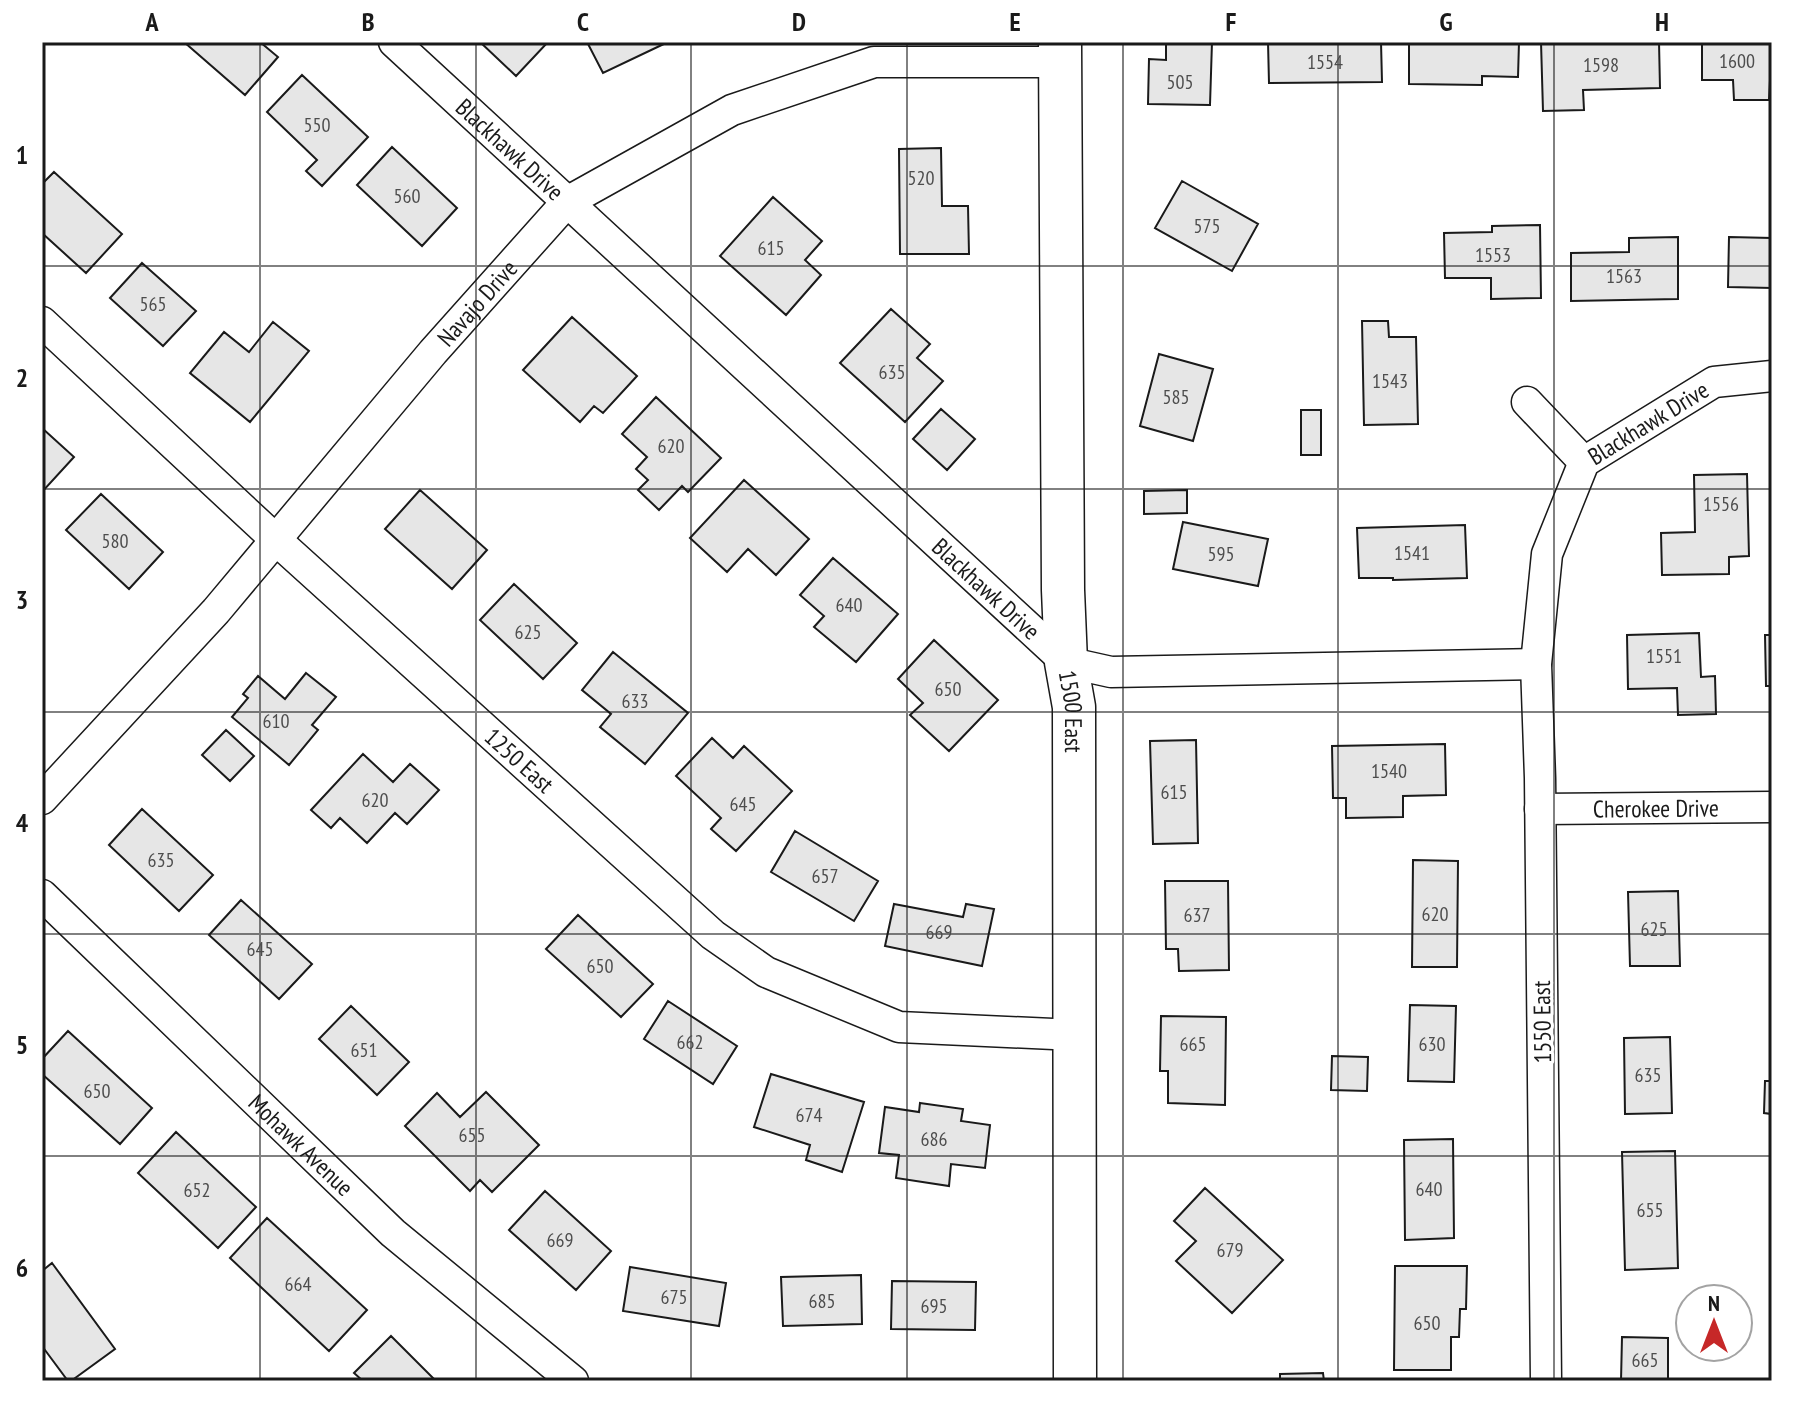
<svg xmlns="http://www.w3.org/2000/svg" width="1814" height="1423" viewBox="0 0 1814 1423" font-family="'PT Sans Narrow',sans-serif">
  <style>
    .building { fill: #e6e6e6; stroke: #1a1a1a; stroke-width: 2 }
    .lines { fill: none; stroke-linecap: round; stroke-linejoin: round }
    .street-casing { stroke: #1a1a1a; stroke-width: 33 }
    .secondary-casing { stroke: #1a1a1a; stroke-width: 45 }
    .street { stroke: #fff; stroke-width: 30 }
    .secondary { stroke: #fff; stroke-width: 42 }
    .grid { fill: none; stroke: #1a1a1a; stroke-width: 2; stroke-opacity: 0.55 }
    .labels { text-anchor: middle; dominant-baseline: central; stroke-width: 6; stroke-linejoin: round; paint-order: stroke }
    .number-label { font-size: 20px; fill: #4d4d4d }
    .street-label { font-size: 24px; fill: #1a1a1a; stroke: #fff }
    .neatline { fill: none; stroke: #1a1a1a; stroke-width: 3 }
    .grid-label { font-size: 26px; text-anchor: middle; font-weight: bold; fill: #1a1a1a }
  </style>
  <rect width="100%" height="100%" fill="#fff"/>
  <!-- building -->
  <path class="building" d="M184 42H260L278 57 245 95Z
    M480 42H548L516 76Z
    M587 42H668L603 73Z
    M1166 42H1212L1210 105 1148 104 1149 59 1166 60Z
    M1268 42H1381L1382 82 1269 83Z
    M1409 42H1519L1518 77 1482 76V85L1409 84Z
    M1541 42H1659L1660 88 1583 90 1584 110 1543 111Z
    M1702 42H1772L1769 100H1734L1733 80H1702Z
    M302 75 368 137 322 186 306 171 317 160 267 112Z
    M392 147 457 208 422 246 357 185Z
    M941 148 942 206H968L969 254H900L899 149Z
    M54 172 122 234 86 273 42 233V184Z
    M1182 181 1258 224 1232 271 1155 228Z
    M773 197 822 241 805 260 821 275 786 315 720 256Z
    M1540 225 1541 298 1491 299V278H1445L1444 233 1492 232V226Z
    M1678 237V299L1571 301V253L1629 252V238Z
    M1729 237 1772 238V288L1728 287Z
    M142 263 196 311 163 346 110 298Z
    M891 309 930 344 917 358 943 381 905 422 840 363Z
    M572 317 637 376 603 413 594 406 580 422 523 370Z
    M1362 321H1388L1389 337H1416L1418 424 1364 425Z
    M273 322 309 351 250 422 190 373 224 332 249 352Z
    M1159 354 1213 369 1193 441 1140 426Z
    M656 397 721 458 688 492 682 486 659 510 638 490 648 480 636 469 647 457 622 434Z
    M941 409 975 439 947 470 913 439Z
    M1301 410H1321V455H1301Z
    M42 428 74 457 42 492Z
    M1747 474 1749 556 1729 557V574L1662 575 1661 533 1695 532 1694 475Z
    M744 480 809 539 776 575 748 549 727 572 690 538Z
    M420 490 487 550 452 589 385 529Z
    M1187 490V513L1144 514V491Z
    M101 494 163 552 129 589 66 530Z
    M1183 522 1268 539 1258 586 1173 569Z
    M1465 525 1467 578 1393 580V578H1359L1357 528Z
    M833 558 898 614 856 662 814 627 824 616 800 595Z
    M514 584 577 643 543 679 480 620Z
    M1699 633 1701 677 1715 676 1716 714 1678 715 1677 688 1628 689 1627 635Z
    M1765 635H1772V686H1766Z
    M934 640 998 700 949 751 910 715 923 703 898 679Z
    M613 652 688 713 645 764 600 727 611 714 582 690Z
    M306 673 336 697 312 725 318 730 289 765 232 717 248 698 243 694 258 676 285 699Z
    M226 730 254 756 230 781 202 755Z
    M712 738 733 758 744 746 792 791 736 851 711 829 721 818 676 776Z
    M1196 740 1198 843 1153 844 1150 741Z
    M1445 744 1446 795 1403 796V817L1346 818V798H1333L1332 746Z
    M363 754 393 782 410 764 439 790 407 824 395 813 367 843 340 818 331 828 311 810Z
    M142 809 213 875 179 911 109 845Z
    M795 831 878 881 854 921 771 872Z
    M1413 860 1458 861 1457 967H1412Z
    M1165 881H1228L1229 970 1179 971 1178 949H1166Z
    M1678 891 1680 966H1630L1628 892Z
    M241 900 312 964 279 999 209 935Z
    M894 904 963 917 966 904 994 909 982 966 885 946Z
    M578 915 653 984 621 1017 546 949Z
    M668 1001 737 1046 713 1084 644 1039Z
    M1410 1005 1456 1006 1454 1082 1408 1081Z
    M351 1006 409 1062 377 1095 319 1039Z
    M1161 1016 1226 1017 1225 1105 1168 1103V1071H1160Z
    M68 1031 152 1108 120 1144 42 1074V1059Z
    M1670 1037 1672 1113 1625 1114 1624 1038Z
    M1332 1056 1368 1057 1367 1091 1331 1090Z
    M771 1074 864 1102 842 1172 806 1160 810 1145 754 1127Z
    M1765 1081H1772V1114L1764 1113Z
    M486 1092 539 1145 492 1192 480 1180 470 1191 405 1126 437 1093 460 1117Z
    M920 1103 963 1109 961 1121 990 1125 985 1168 951 1164 949 1186 896 1178 899 1155 879 1153 885 1107 919 1112Z
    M176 1132 256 1207 218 1248 138 1173Z
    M1453 1139 1454 1238 1405 1240 1404 1140Z
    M1675 1151 1678 1268 1625 1270 1622 1152Z
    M1205 1188 1283 1260 1232 1313 1176 1261 1196 1241 1174 1221Z
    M545 1191 611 1251 576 1290 509 1230Z
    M267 1218 367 1310 329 1351 230 1258Z
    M52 1263 115 1349 71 1381H68L42 1346V1271Z
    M1395 1266H1467L1466 1309H1460L1459 1337H1451V1370H1394Z
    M630 1267 726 1283 719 1326 623 1311Z
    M861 1275 862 1324 783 1326 781 1277Z
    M892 1281 976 1282 975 1330 891 1329Z
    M391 1336 436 1381H363L354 1373Z
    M1622 1337 1668 1338V1381H1621Z
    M1323 1373 1324 1381H1280V1374Z"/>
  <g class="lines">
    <!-- street casing -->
    <g class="street-casing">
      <g id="street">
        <path id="s1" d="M394 42 1066 662 1111 672 1536 664"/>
        <path id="s2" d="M42 322 275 539 713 935 766 972 899 1027 1075 1035"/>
        <path d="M1527 402 1584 462"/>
        <path id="s3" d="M42 799 216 611 433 352 567 202 732 110 874 62H1060"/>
        <path id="s4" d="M1540 809 1772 807"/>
        <path id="s5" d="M42 895 393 1233 573 1381"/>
        <path id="s6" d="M1546 1381 1540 778 1536 664 1547 554 1584 462 1714 382 1772 376"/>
      </g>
    </g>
    <!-- secondary casing -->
    <g class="secondary-casing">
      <g id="secondary">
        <path id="s7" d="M1060 42 1063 590 1066 662 1074 707 1075 1381"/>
      </g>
    </g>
    <!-- street -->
    <use href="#street" class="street"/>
    <!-- secondary -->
    <use href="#secondary" class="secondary"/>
  </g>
  <!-- grid -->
  <path class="grid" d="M260 42V1381M476 42V1381M691 42V1381M907 42V1381M1123 42V1381M1338 42V1381M1554 42V1381M42 266H1772M42 489H1772M42 712H1772M42 934H1772M42 1156H1772"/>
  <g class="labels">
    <!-- number labels -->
    <g class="number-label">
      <text x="1737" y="61">1600</text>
      <text x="1325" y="62">1554</text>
      <text x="1601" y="65">1598</text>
      <text x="1180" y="82">505</text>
      <text x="317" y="125">550</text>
      <text x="921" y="178">520</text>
      <text x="407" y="196">560</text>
      <text x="1207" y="226">575</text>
      <text x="771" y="248">615</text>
      <text x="1493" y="255">1553</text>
      <text x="1624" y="276">1563</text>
      <text x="153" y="304">565</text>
      <text x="892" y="372">635</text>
      <text x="1390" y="381">1543</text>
      <text x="1176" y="397">585</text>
      <text x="671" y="446">620</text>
      <text x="1721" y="504">1556</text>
      <text x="115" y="541">580</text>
      <text x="1412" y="553">1541</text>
      <text x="1221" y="554">595</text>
      <text x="849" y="605">640</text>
      <text x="528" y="632">625</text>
      <text x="1664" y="656">1551</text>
      <text x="948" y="689">650</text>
      <text x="635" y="701">633</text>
      <text x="276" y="721">610</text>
      <text x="1389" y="771">1540</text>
      <text x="1174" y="792">615</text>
      <text x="375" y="800">620</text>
      <text x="743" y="804">645</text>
      <text x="161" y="860">635</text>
      <text x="825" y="876">657</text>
      <text x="1435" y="914">620</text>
      <text x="1197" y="915">637</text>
      <text x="1654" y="929">625</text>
      <text x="939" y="932">669</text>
      <text x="260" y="949">645</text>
      <text x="600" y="966">650</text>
      <text x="690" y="1042">662</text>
      <text x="1193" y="1044">665</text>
      <text x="1432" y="1044">630</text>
      <text x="364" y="1050">651</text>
      <text x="1648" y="1075">635</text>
      <text x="97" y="1091">650</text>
      <text x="809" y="1115">674</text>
      <text x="472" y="1135">655</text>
      <text x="934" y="1139">686</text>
      <text x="1429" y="1189">640</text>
      <text x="197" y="1190">652</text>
      <text x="1650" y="1210">655</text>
      <text x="560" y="1240">669</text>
      <text x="1230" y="1250">679</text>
      <text x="298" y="1284">664</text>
      <text x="674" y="1297">675</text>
      <text x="822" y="1301">685</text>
      <text x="934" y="1306">695</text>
      <text x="1427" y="1323">650</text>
      <text x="1645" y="1360">665</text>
    </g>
    <!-- street labels -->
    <g class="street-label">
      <text stroke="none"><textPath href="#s1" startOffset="158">Blackhawk Drive</textPath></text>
      <text stroke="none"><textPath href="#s3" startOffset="660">Navajo Drive</textPath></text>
      <text stroke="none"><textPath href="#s6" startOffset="1002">Blackhawk Drive</textPath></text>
      <text stroke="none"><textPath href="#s1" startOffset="806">Blackhawk Drive</textPath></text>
      <text stroke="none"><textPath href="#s7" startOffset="670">1500 East</textPath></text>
      <text stroke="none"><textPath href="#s2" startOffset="648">1250 East</textPath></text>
      <text stroke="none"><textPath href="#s4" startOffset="116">Cherokee Drive</textPath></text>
      <text transform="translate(1542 1022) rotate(-91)">1550 East</text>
      <text stroke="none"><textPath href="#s5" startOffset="360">Mohawk Avenue</textPath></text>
    </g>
  </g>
  <!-- border -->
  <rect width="1814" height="1423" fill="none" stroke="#ffffff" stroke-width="88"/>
  <!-- north arrow -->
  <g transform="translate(1714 1323)"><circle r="38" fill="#ffffff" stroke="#a3a3a3" stroke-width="2"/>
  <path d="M0-6L14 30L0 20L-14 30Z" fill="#c62828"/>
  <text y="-12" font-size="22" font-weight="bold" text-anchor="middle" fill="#1a1a1a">N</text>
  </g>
  <rect x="44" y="44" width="1726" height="1335" class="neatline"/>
  <g class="grid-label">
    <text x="152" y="31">A</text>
    <text x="368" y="31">B</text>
    <text x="583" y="31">C</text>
    <text x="799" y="31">D</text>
    <text x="1015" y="31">E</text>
    <text x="1231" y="31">F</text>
    <text x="1446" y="31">G</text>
    <text x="1662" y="31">H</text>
    <text x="22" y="164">1</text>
    <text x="22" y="387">2</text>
    <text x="22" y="609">3</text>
    <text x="22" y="832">4</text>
    <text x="22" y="1054">5</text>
    <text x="22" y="1277">6</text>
  </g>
</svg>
